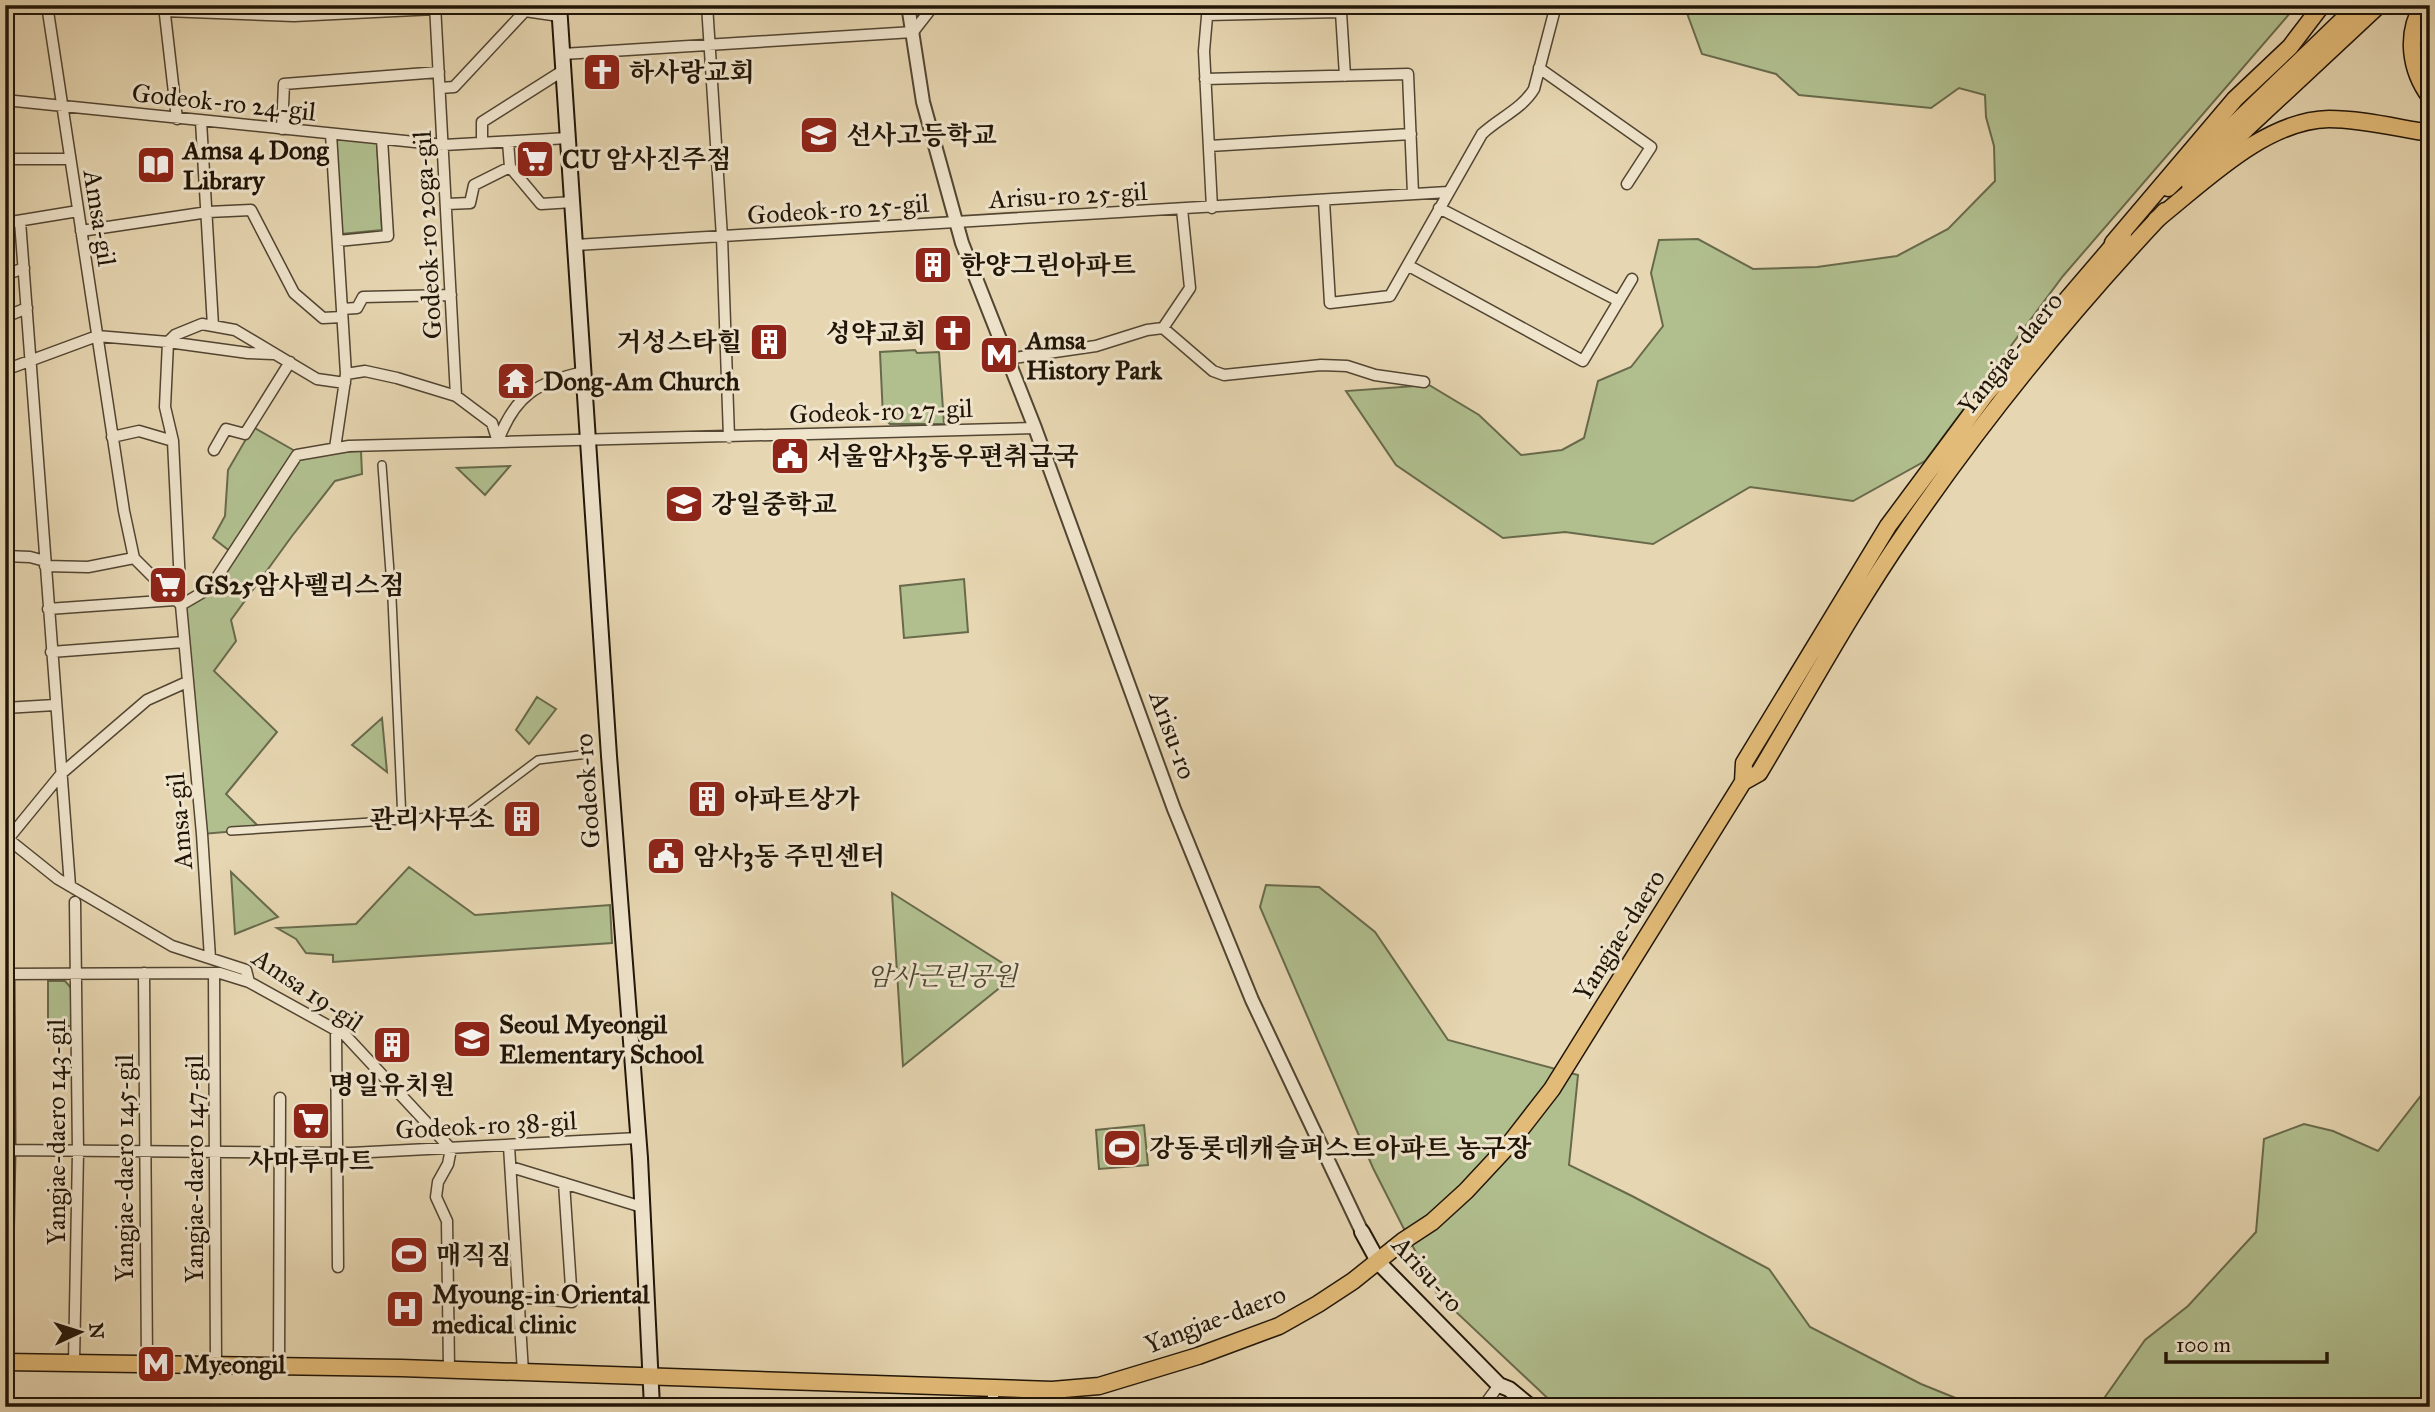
<svg xmlns="http://www.w3.org/2000/svg" width="2435" height="1412" viewBox="0 0 2435 1412" font-family="'IM FELL Great Primer','Noto Serif KR',serif">
  <style>
    .green { fill: #b1bf8f; stroke: #686a4b; stroke-width: 2 }
    .lines { fill: none; stroke-linecap: round; stroke-linejoin: round }
    .pedestrian-casing { stroke: #524532; stroke-width: 10 }
    .minor-casing { stroke: #524532; stroke-width: 13 }
    .tertiary-casing { stroke: #524532; stroke-width: 16 }
    .secondary-casing { stroke: #201507; stroke-width: 18 }
    .primary-casing { stroke: #201507; stroke-width: 19 }
    .trunk-casing { stroke: #201507; stroke-width: 19 }
    .pedestrian { stroke: #efe4cc; stroke-width: 7 }
    .minor { stroke: #efe4cc; stroke-width: 10 }
    .tertiary { stroke: #efe4cc; stroke-width: 12 }
    .secondary { stroke: #efe4cc; stroke-width: 14 }
    .primary { stroke: #e3bb78; stroke-width: 16 }
    .trunk { stroke: #e3bb78; stroke-width: 16 }
    .labels { text-anchor: middle; dominant-baseline: central; stroke-width: 6; stroke-linejoin: round; paint-order: stroke }
    .poi-label { font-size: 26px; font-weight: bold; fill: #201507; stroke: #efe4cc; text-anchor: start }
    .street-label { font-size: 26px; fill: #201507; stroke: #efe4cc }
    .park-label { font-size: 26px; font-style: italic; fill: #4c4830; stroke: #efe4cc }
  </style>
  <rect width="100%" height="100%" fill="#e6d6b1"/>
  <filter id="stains"><feTurbulence type="fractalNoise" baseFrequency=".00286" numOctaves="4"/><feColorMatrix values="0 0 0 0 .2 0 0 0 0 .09 0 0 0 0 .02 0 0 0 .5 -.17"/></filter>
  <radialGradient id="worn" r=".72"><stop offset=".6" stop-color="#630" stop-opacity="0"/><stop offset="1" stop-color="#630" stop-opacity=".3"/></radialGradient>
  <!-- green -->
  <path class="green" d="M1684 5H2297L2063 276 1925 461 1853 501 1750 487 1653 544 1565 532 1503 538 1396 465 1346 391 1429 385 1479 415 1521 455 1562 450 1584 438 1598 381 1631 367 1663 326 1651 273 1659 240 1698 239 1753 269 1817 267 1897 256 1948 229 1995 181 1994 146 1986 117 1985 95 1959 88 1931 108 1799 95 1776 74 1702 54Z
    M335 138 377 143 382 230 341 234Z
    M915 350 917 353 939 352 944 424H890L883 417 880 352Z
    M253 427 295 451 231 552 213 538 225 516 228 470Z
    M361 451 362 474 335 481 292 536 231 620 236 641 214 671 277 732 226 794 261 829 202 834 181 605 210 588 297 455Z
    M510 466 485 495 457 468Z
    M964 579 968 632 904 638 900 586Z
    M537 697 556 709 529 744 516 730Z
    M382 718 387 772 352 745Z
    M409 867 475 915 610 905 612 943 333 962V955L306 953 296 939 277 928 356 924Z
    M231 872 278 917 235 934Z
    M1266 885 1319 887 1375 932 1448 1040 1578 1075 1569 1165 1632 1196 1769 1269 1810 1327 1921 1384 1978 1407H1557L1437 1294 1373 1168 1260 907Z
    M892 893 1018 973 903 1066Z
    M48 981H65L72 989V1026H48Z
    M2430 1084V1407H2098L2145 1340 2188 1306 2256 1232 2264 1139 2304 1124 2333 1131 2378 1151Z
    M1144 1125 1148 1165 1099 1169 1096 1130Z"/>
  <g class="lines">
    <!-- pedestrian casing -->
    <g class="pedestrian-casing">
      <path id="pedestrian" d="M382 465 392 599 402 820 469 812 538 760 588 754
        M231 831 402 820"/>
    </g>
    <!-- minor casing -->
    <g class="minor-casing">
      <path id="minor" d="M47 5 124 511 134 558 181 605
        M435 5 456 396
        M707 5 722 237 729 437
        M1208 5 1204 51 1212 208
        M164 6 177 119
        M165 11 294 16 435 9
        M1207 15 1341 12 1345 76
        M563 54 913 32 934 5
        M1539 68 1651 147 1627 184
        M1205 79 1408 74 1413 194
        M440 88 454 87 525 11 559 16
        M5 100 444 145 568 138
        M201 121 213 326
        M282 129 284 84 439 72
        M331 134 346 374 335 448
        M508 142 510 167 541 204 573 202
        M482 143V122L564 70
        M1209 146 1411 134
        M5 159H70
        M1324 201 1330 303 1390 296 1482 134C1499 118 1522 109 1534 89L1556 5
        M447 204 470 203 474 185 510 167
        M1439 208 1619 301
        M20 221 70 886
        M5 223 78 211
        M81 231 208 212 251 210 294 293 323 318 342 317
        M338 241 388 236 382 139
        M576 245 1448 192
        M1409 266 1583 361 1632 279
        M5 275 24 268
        M342 309 357 308 363 297 451 295
        M5 317 27 308
        M1163 328 1190 288 1182 209
        M1007 359 1096 346 1147 330 1163 328 1213 371 1224 375 1321 365 1347 366 1375 375 1424 382
        M5 370 97 336 168 342 248 353 273 354
        M346 374 365 371 397 378 456 396 492 423 498 442
        M112 437 139 431 173 441
        M498 441C515 395 537 382 584 372
        M214 450 226 429 245 434 290 362
        M5 556 30 557 45 561
        M45 566 88 567 134 558
        M181 605 210 588 297 455 349 446 1035 428
        M48 609 175 600
        M51 652 184 642
        M5 708 55 705
        M8 839 58 879 172 946 246 970 249 982
        M5 840 8 839 62 773 147 700 187 682
        M210 958 202 834 181 605 173 441 165 407 168 342 175 335 202 324 235 330 317 379 345 383
        M144 973 147 1363
        M214 973 216 1365
        M5 974 220 973 249 982 345 1035 451 1149 448 1164 438 1182 436 1197 447 1221 449 1369
        M336 1030 338 1267
        M509 1146 523 1372
        M5 1150 351 1153 638 1138
        M511 1167 642 1207
        M518 1297 572 1302 564 1183
        M6 1362 10 1150 9 974
        M74 1362 78 1152 75 902
        M279 1366 280 1098
        M993 1407V1389
        M1483 1407 1499 1385"/>
    </g>
    <!-- tertiary casing -->
    <g class="tertiary-casing">
      <path id="tertiary" d="M908 5 923 102 962 243 1035 428 1174 809 1252 1000 1362 1232"/>
    </g>
    <!-- secondary casing -->
    <g class="secondary-casing">
      <path id="secondary" d="M559 5 609 756 640 1158 652 1407
        M1362 1232 1379 1263 1499 1385 1509 1389 1531 1407"/>
    </g>
    <!-- primary casing -->
    <g class="primary-casing">
      <path id="primary" d="M2190 185 2246 129 2379 5
        M2168 188 2358 5
        M1743 782 1744 763 1888 526 1986 394 2123 234
        M5 1362 401 1368 1052 1390 1099 1386 1198 1356 1279 1326 1318 1304 1353 1281 1403 1241 1432 1222 1466 1191 1507 1147 1552 1089 1743 782 1759 773C1807 693 1852 610 1905 533 1983 419 2070 312 2165 211"/>
    </g>
    <!-- trunk casing -->
    <g class="trunk-casing">
      <path id="trunk" d="M2423 5C2405 34 2410 70 2430 97
        M2156 220C2204 182 2265 120 2329 119 2362 119 2397 128 2430 133
        M2113 243 2235 99 2290 47 2322 5"/>
    </g>
    <!-- pedestrian -->
    <use href="#pedestrian" class="pedestrian"/>
    <!-- minor -->
    <use href="#minor" class="minor"/>
    <!-- tertiary -->
    <use href="#tertiary" class="tertiary"/>
    <!-- secondary -->
    <use href="#secondary" class="secondary"/>
    <!-- primary -->
    <use href="#primary" class="primary"/>
    <!-- trunk -->
    <use href="#trunk" class="trunk"/>
  </g>
  <!-- icons -->
  <defs>
    <g id="church-square" transform="scale(2.0125)"><rect x="-9" y="-9" width="18" height="18" rx="4" fill="#8f2418" stroke="#efe4cc"/><path d="M-1.2-6h2.4v3.5h3.3v2.4h-3.3V6h-2.4V-.1h-3.3v-2.4h3.3Z" fill="#fff"/></g>
    <g id="school-square" transform="scale(2.0125)"><rect x="-9" y="-9" width="18" height="18" rx="4" fill="#8f2418" stroke="#efe4cc"/><path d="M0-5L7-2L0 1L-7-2ZM-4 1L0 2.5L4 1V4Q0 6-4 4Z" fill="#fff"/></g>
    <g id="supermarket-square" transform="scale(2.0125)"><rect x="-9" y="-9" width="18" height="18" rx="4" fill="#8f2418" stroke="#efe4cc"/><path d="M-6-5.5h2.5l.6 2H6L4.5 2H-2.5L-4.4-4H-6ZM-1.5 3.2a1.3 1.3 0 1 0 .1 0ZM3 3.2a1.3 1.3 0 1 0 .1 0Z" fill="#fff"/></g>
    <g id="library-square" transform="scale(2.0125)"><rect x="-9" y="-9" width="18" height="18" rx="4" fill="#8f2418" stroke="#efe4cc"/><path d="M-6-4Q-3-5.5-.7-3.5V5Q-3 3-6 4ZM6-4Q3-5.5 .7-3.5V5Q3 3 6 4Z" fill="#fff"/></g>
    <g id="building-square" transform="scale(2.0125)"><rect x="-9" y="-9" width="18" height="18" rx="4" fill="#8f2418" stroke="#efe4cc"/><path d="M-4-6H4V6H1V3H-1V6H-4ZM-2.5-4.3h1.7v1.8h-1.7ZM.8-4.3h1.7v1.8H.8ZM-2.5-1h1.7V.8h-1.7ZM.8-1h1.7V.8H.8Z" fill="#fff"/></g>
    <g id="metro-square" transform="scale(2.0125)"><rect x="-9" y="-9" width="18" height="18" rx="4" fill="#8f2418" stroke="#efe4cc"/><path d="M-5.5 5V-5H-3L0 0L3-5H5.5V5H3V-.5L0 4L-3-.5V5Z" fill="#fff"/></g>
    <g id="temple-square" transform="scale(2.0125)"><rect x="-9" y="-9" width="18" height="18" rx="4" fill="#8f2418" stroke="#efe4cc"/><path d="M0-6L5-2H3V0L6.5 2.5H4V6H1.5V3h-3V6H-4V2.5H-6.5L-3 0V-2H-5Z" fill="#fff"/></g>
    <g id="civic-square" transform="scale(2.0125)"><rect x="-9" y="-9" width="18" height="18" rx="4" fill="#8f2418" stroke="#efe4cc"/><path d="M-.6-6.5H3V-4.5H.6V-3L4-1V1h2V6H-6V1h2V-1L-.6-3ZM-1.2 2.5V6h2.4V2.5Z" fill="#fff"/></g>
    <g id="stadium-square" transform="scale(2.0125)"><rect x="-9" y="-9" width="18" height="18" rx="4" fill="#8f2418" stroke="#efe4cc"/><path d="M0-5a6.5 5 0 1 0 0 10a6.5 5 0 1 0 0-10ZM-3.5-1.8h7v3.6h-7Z" fill="#fff"/></g>
    <g id="hospital-square" transform="scale(2.0125)"><rect x="-9" y="-9" width="18" height="18" rx="4" fill="#8f2418" stroke="#efe4cc"/><path d="M-5-5h3v3.5h4V-5h3V5h-3V1.5h-4V5h-3Z" fill="#fff"/></g>
  </defs>
  <g fill-rule="evenodd">
    <use href="#church-square" x="602" y="72"/>
    <use href="#school-square" x="819" y="135"/>
    <use href="#supermarket-square" x="535" y="159"/>
    <use href="#library-square" x="156" y="165"/>
    <use href="#building-square" x="933" y="265"/>
    <use href="#church-square" x="953" y="333"/>
    <use href="#building-square" x="769" y="342"/>
    <use href="#metro-square" x="999" y="355"/>
    <use href="#temple-square" x="516" y="381"/>
    <use href="#civic-square" x="790" y="456"/>
    <use href="#school-square" x="684" y="504"/>
    <use href="#supermarket-square" x="168" y="585"/>
    <use href="#building-square" x="707" y="799"/>
    <use href="#building-square" x="522" y="819"/>
    <use href="#civic-square" x="666" y="856"/>
    <use href="#school-square" x="472" y="1039"/>
    <use href="#building-square" x="392" y="1045"/>
    <use href="#supermarket-square" x="311" y="1121"/>
    <use href="#stadium-square" x="1122" y="1148"/>
    <use href="#stadium-square" x="409" y="1255"/>
    <use href="#hospital-square" x="405" y="1309"/>
    <use href="#metro-square" x="156" y="1364"/>
  </g>
  <g class="labels">
    <!-- poi labels -->
    <g class="poi-label">
      <text x="629" y="72">하사랑교회</text>
      <text x="846" y="135">선사고등학교</text>
      <text x="183" y="150">Amsa 4 Dong<tspan x="183" dy="30">Library</tspan></text>
      <text x="562" y="159">CU 암사진주점</text>
      <text x="960" y="265">한양그린아파트</text>
      <text x="926" y="333" text-anchor="end">성약교회</text>
      <text x="1026" y="340">Amsa<tspan x="1026" dy="30">History Park</tspan></text>
      <text x="742" y="342" text-anchor="end">거성스타힐</text>
      <text x="543" y="381">Dong-Am Church</text>
      <text x="817" y="456">서울암사3동우편취급국</text>
      <text x="711" y="504">강일중학교</text>
      <text x="195" y="585">GS25암사펠리스점</text>
      <text x="734" y="799">아파트상가</text>
      <text x="495" y="819" text-anchor="end">관리사무소</text>
      <text x="693" y="856">암사3동 주민센터</text>
      <text x="499" y="1024">Seoul Myeongil<tspan x="499" dy="30">Elementary School</tspan></text>
      <text x="392" y="1085" text-anchor="middle">명일유치원</text>
      <text x="1149" y="1148">강동롯데캐슬퍼스트아파트 농구장</text>
      <text x="311" y="1161" text-anchor="middle">사마루마트</text>
      <text x="436" y="1255">매직짐</text>
      <text x="432" y="1294">Myoung-in Oriental<tspan x="432" dy="30">medical clinic</tspan></text>
      <text x="183" y="1364">Myeongil</text>
    </g>
    <!-- street labels -->
    <g class="street-label">
      <text transform="translate(224 102) rotate(6)">Godeok-ro 24-gil</text>
      <text transform="translate(1068 195) rotate(-3)">Arisu-ro 25-gil</text>
      <text transform="translate(838 209) rotate(-4)">Godeok-ro 25-gil</text>
      <text transform="translate(100 218) rotate(81)">Amsa-gil</text>
      <text transform="translate(427 235) rotate(-93)">Godeok-ro 20ga-gil</text>
      <text transform="translate(2010 353) rotate(-51)">Yangjae-daero</text>
      <text transform="translate(881 411) rotate(-2)">Godeok-ro 27-gil</text>
      <text transform="translate(1173 735) rotate(70)">Arisu-ro</text>
      <text transform="translate(587 791) rotate(-94)">Godeok-ro</text>
      <text transform="translate(179 821) rotate(-95)">Amsa-gil</text>
      <text transform="translate(1619 935) rotate(-58)">Yangjae-daero</text>
      <text transform="translate(308 990) rotate(34)">Amsa 19-gil</text>
      <text transform="translate(486 1125) rotate(-3)">Godeok-ro 38-gil</text>
      <text transform="translate(56 1132) rotate(-90)">Yangjae-daero 143-gil</text>
      <text transform="translate(124 1168) rotate(-90)">Yangjae-daero 145-gil</text>
      <text transform="translate(194 1169) rotate(-90)">Yangjae-daero 147-gil</text>
      <text transform="translate(1428 1274) rotate(48)">Arisu-ro</text>
      <text transform="translate(1215 1319) rotate(-21)">Yangjae-daero</text>
    </g>
    <!-- park labels -->
    <g class="park-label">
      <text x="942" y="976">암사근린공원</text>
    </g>
  </g>
  <!-- margin -->
  <rect width="2435" height="1412" fill="none" stroke="#e6d6b1" stroke-width="28"/>
  <rect x="7" y="7" width="2421" height="1398" fill="none" stroke="#201507" stroke-width="3.5"/>
  <rect x="14" y="14" width="2407" height="1384" fill="none" stroke="#201507" stroke-width="2"/>
  <!-- north arrow -->
  <g transform="translate(80 1332) rotate(86)" stroke="#efe4cc" stroke-width="5" paint-order="stroke">
  <path d="M0-5L12 26L0 18L-12 26Z" fill="#201507"/>
  <text y="-10" font-size="19" font-weight="bold" text-anchor="middle" fill="#201507">N</text>
  </g>
  <!-- scale -->
  <path d="M2166 1352v10h161v-10" fill="none" stroke="#201507" stroke-width="3.5"/>
  <text x="2176" y="1352" font-size="21" fill="#201507" stroke="#efe4cc" stroke-width="5" paint-order="stroke">100 m</text>
  <rect width="100%" height="100%" filter="url(#stains)"/>
  <rect width="100%" height="100%" fill="url(#worn)"/>
</svg>
